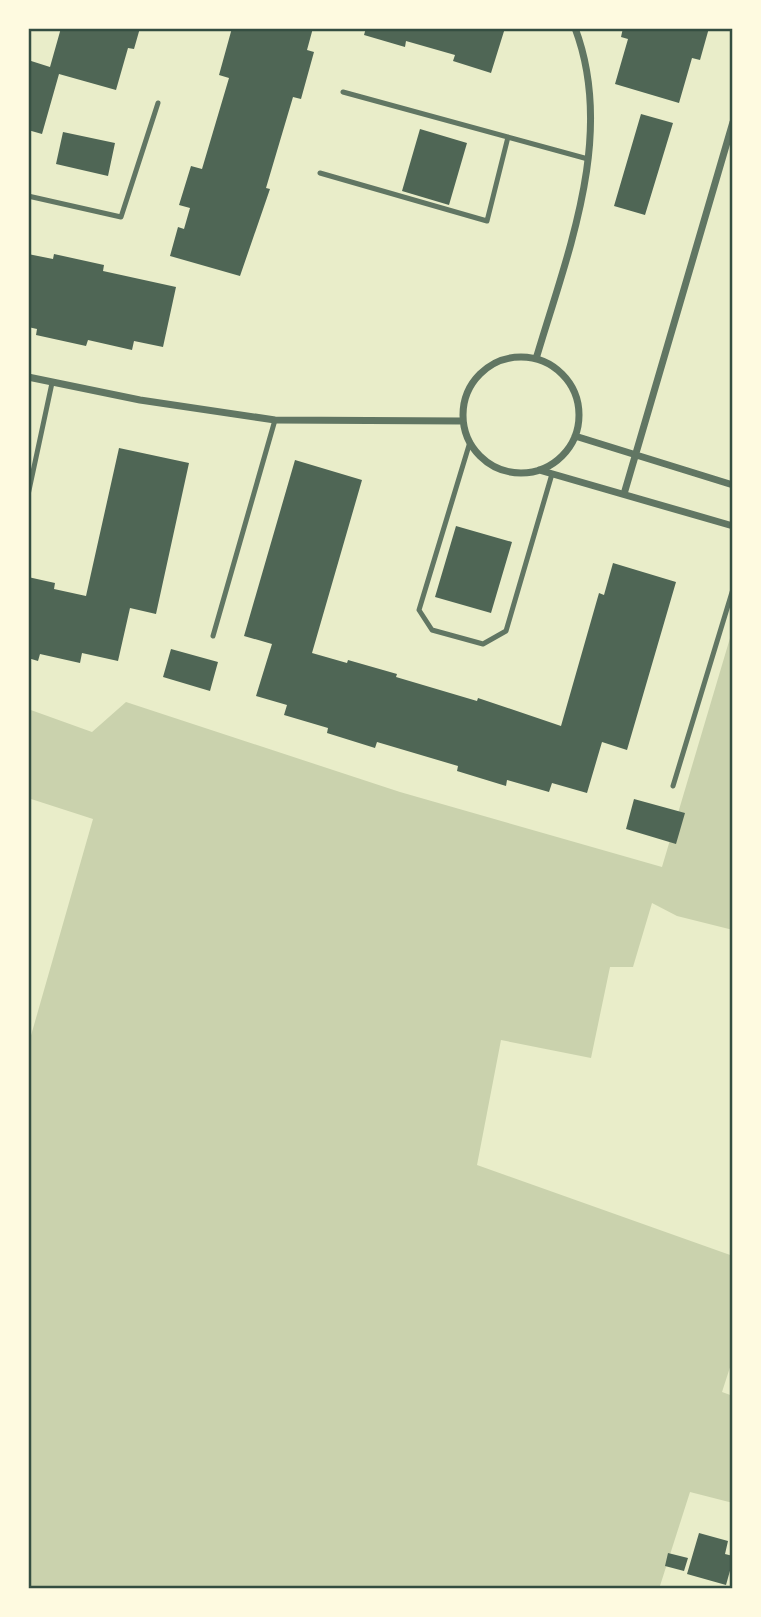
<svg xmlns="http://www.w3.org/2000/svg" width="761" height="1617" viewBox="0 0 761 1617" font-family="Roboto,sans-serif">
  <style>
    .green { fill: #cad2ad }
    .building { fill: #4f6655 }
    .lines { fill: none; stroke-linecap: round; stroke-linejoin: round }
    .service { stroke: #617663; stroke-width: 5 }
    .minor { stroke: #617663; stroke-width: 7 }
    .neatline { fill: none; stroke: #344e41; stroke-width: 2.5 }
  </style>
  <rect width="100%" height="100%" fill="#e9edc9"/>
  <!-- green -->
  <path class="green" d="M733 628V930L677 916 652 903 633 967H610L591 1058 501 1040 477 1165 733 1256V1358L722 1392 733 1396V1503L690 1492 659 1589H28V1046L93 819 28 798V709L92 732 126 702 400 792 662 867Z"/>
  <!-- building -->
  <path class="building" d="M61 28H140L134 49 128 48 116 90 59 74 42 134 28 130V60L50 67Z
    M232 28 242 31 243 28H313L307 50 314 52 301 99 293 97 266 188 270 189 240 276 170 256 178 227 184 229 190 208 179 205 191 166 202 169 229 78 219 75Z
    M366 28H505L491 73 453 61 455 55 406 41 405 47 364 35Z
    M623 28H709L700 60 692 58 679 103 615 84 628 39 621 37Z
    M641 114 673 123 645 215 614 206Z
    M420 129 467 143 449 205 402 191Z
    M63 132 115 143 108 176 56 164Z
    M28 254 53 259 54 254 104 265 103 271 176 287 163 347 134 341 132 350 88 340 86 346 36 335 37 329 28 327Z
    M119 448 189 463 156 614 130 608 118 661 82 653 80 663 40 654 38 661 28 658V577L55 583 54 589 86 596Z
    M295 460 362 480 312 653 347 663 348 660 397 674 396 677 477 701 478 698 561 726 599 593 604 595 613 563 676 582 627 750 602 742 587 793 552 783 549 792 507 780 506 786 457 771 458 766 377 742 375 748 327 733 328 728 284 715 287 705 256 696 272 644 244 636Z
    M456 526 512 542 491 613 435 597Z
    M171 649 218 662 210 691 163 677Z
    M634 799 685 813 676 844 626 829Z
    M699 1533 728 1541 725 1554 733 1556V1560L726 1585 687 1574Z
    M668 1553 688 1558 684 1571 665 1566Z"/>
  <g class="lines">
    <!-- service -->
    <path class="service" d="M343 92 588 159
      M320 173 487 221 508 137
      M28 196 121 217 158 103
      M470 442 419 610 432 630 483 644 506 631 552 474
      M28 495 52 383
      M213 636 275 420
      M673 786 733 589"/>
    <!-- minor -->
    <path class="minor" d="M463 415a58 58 0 1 1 116 0a58 58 0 1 1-116 0Z
      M536 359C567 254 616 136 575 28
      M28 377 140 400 275 420 462 421
      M575 436 733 485
      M539 470 733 526
      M624 494 733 122"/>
  </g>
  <!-- border -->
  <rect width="761" height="1617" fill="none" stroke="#fefae0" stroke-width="60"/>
  <rect x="30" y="30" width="701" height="1557" class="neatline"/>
</svg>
